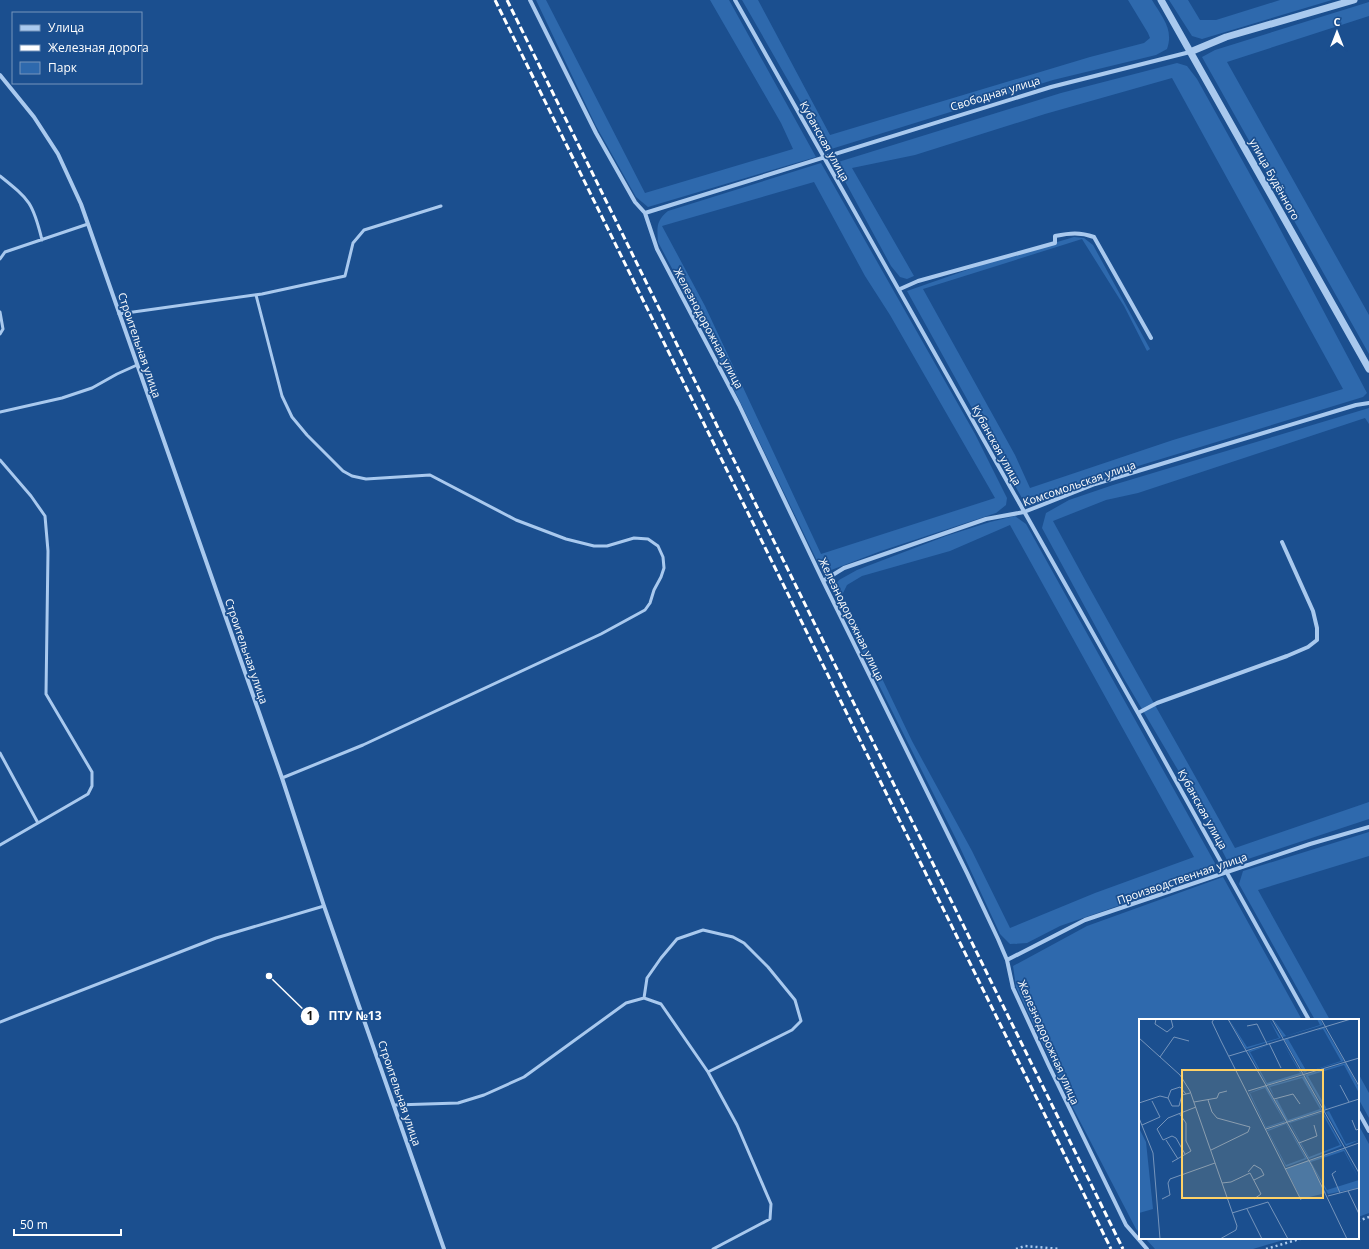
<svg xmlns="http://www.w3.org/2000/svg" width="1369" height="1249" viewBox="0 0 1369 1249" font-family="'Open Sans',sans-serif">
  <style>
    .green { fill: #2e69ad; fill-rule: evenodd }
    .lines { fill: none; stroke-linecap: round; stroke-linejoin: round }
    .path { stroke: #a9c9ee; stroke-width: 2.5; stroke-dasharray: 2 3; stroke-linecap: butt }
    .service { stroke: #a9c9ee; stroke-width: 3 }
    .minor { stroke: #a9c9ee; stroke-width: 4 }
    .tertiary { stroke: #a9c9ee; stroke-width: 7 }
    .rail { stroke: #fff; stroke-width: 3; stroke-dasharray: 7 3; stroke-linecap: butt }
    .labels { text-anchor: middle; dominant-baseline: central; stroke-width: 3.5; stroke-linejoin: round; paint-order: stroke }
    .street-label { font-size: 11px; fill: #fff; stroke: #1b4f8f }
    .inset-road { fill: none; stroke: #7695bc; stroke-width: 1 }
    .view { fill: #ffd166; fill-opacity: 0.15; stroke: #ffd166; stroke-width: 2 }
    .inset-edge { fill: none; stroke: #fff; stroke-width: 2 }
    .leader { fill: none; stroke: #fff; stroke-width: 1.5 }
    .callout-dot { fill: #fff; stroke: #1b4f8f; stroke-width: 1.5 }
    .mark-label { font-size: 12px; text-anchor: middle; font-weight: bold; fill: #111 }
    .callout-label { font-size: 12px; text-anchor: middle; font-weight: bold; fill: #fff; stroke: #1b4f8f; stroke-width: 3.5; stroke-linejoin: round; paint-order: stroke }
  </style>
  <rect width="100%" height="100%" fill="#1b4f8f"/>
  <!-- green -->
  <path class="green" d="M536 0H546L645 193 793 149 781 123 710 0H729L816 157 648 207 636 197 596 126Z
    M742 0H758L830 135 1090 57 1144 43 1150 38 1148 33 1128 0H1152C1162 17 1174 29 1167 49L1156 55 1053 80 828 150Z
    M1169 0H1188L1200 20H1216L1280 0H1332L1202 39 1192 36Z
    M1369 2V16L1227 62 1369 315V354L1202 57 1215 50Z
    M1177 63 1187 66 1197 79 1271 212 1367 393 1363 397 1076 485 1065 491 1028 505 1023 500 907 291 987 263 1074 237 1084 238 1093 245 1150 349 1147 351 1124 306 1082 239 923 289 1015 455 1030 488 1173 440 1343 389 1172 78 1045 114 915 155 852 168 914 276 907 279 900 277 891 266 835 163 1061 93Z
    M821 163 975 434 1007 498 1006 505 996 513 881 551 826 572 821 569 711 342 658 242C657 227 656 221 668 211ZM814 182 865 276 890 315 995 498 821 554 705 306 662 226Z
    M1369 408V424L1365 418 1138 493 1106 500 1053 521C1112 631 1175 739 1235 848L1369 802V819L1233 864 1227 860 1198 804 1123 677 1042 528 1046 513 1069 500 1113 485Z
    M1015 516 1026 524 1216 865 1211 872 1184 883 1060 926 1027 943 1010 944 1000 934 957 841 837 601 833 588 839 580 857 570 946 536 990 522ZM1010 525 1194 857 1095 893 1010 928 972 851 912 741 842 595 847 585 862 576 950 551Z
    M1369 832V856L1258 890 1330 1020H1315L1239 884 1243 871Z
    M1223 877 1302 1020H1140V1233L1136 1229 1072 1106 1016 987 1013 966 1087 926Z
    M1358 1073 1369 1093V1118L1358 1098Z
    M1358 1124 1369 1144V1213L1358 1217Z
    M1145 1238H1290L1253 1249H1155Z"/>
  <g class="lines">
    <!-- path -->
    <path class="path" d="M1358 1221 1369 1217
      M1016 1249 1025 1246 1060 1249
      M1266 1249 1303 1238"/>
    <!-- service -->
    <path class="service" d="M0 176C30 200 33 203 42 240
      M0 259 5 252 88 224
      M256 295 282 396 292 417 307 435 343 471 352 476 366 479 430 475 516 520 566 539 594 546H607L634 538 648 539 658 546 663 557 664 568 661 577 654 590 650 603 645 610 601 634 363 745 282 778
      M0 312 3 329 0 334
      M119 314 262 294 345 276 353 243 364 230 441 206
      M0 412 62 398 92 388 117 374 137 365
      M0 460 31 496 45 516 48 551 46 694 92 772V786L88 794 0 845
      M0 753 38 823
      M644 998 647 978 661 958 677 939 703 930 733 937 744 943 768 967 795 1000 801 1021 792 1030 708 1072
      M0 1022 216 938 324 906
      M395 1105 458 1103 484 1095 524 1077 626 1003 644 998 661 1004 708 1072 737 1125 771 1204 770 1219 713 1249"/>
    <!-- minor -->
    <path class="minor" d="M530 0 596 133 635 202 645 213 657 249 739 405 823 581 967 873 998 939 1007 960 1013 988 1049 1066 1126 1225 1147 1249
      M735 0 1138 713 1309 1020
      M0 75 34 117 58 154 81 204 282 778 324 906 444 1249
      M645 213 1051 87 1190 52
      M900 289 918 281 1055 243V236C1070 233 1080 232 1094 237L1151 338
      M823 581 844 568 986 519 1024 512 1095 484 1356 405 1369 403
      M1138 713 1157 703 1287 656 1308 647 1317 640V628L1313 611 1282 542
      M1007 960 1085 920 1310 844 1369 827
      M1358 1111 1369 1131"/>
    <!-- tertiary -->
    <path class="tertiary" d="M1161 0 1369 369
      M1190 52 1226 37 1354 0"/>
    <!-- rail -->
    <path class="rail" d="M495 0 1111 1249
      M507 0 1123 1249"/>
  </g>
  <g class="labels">
    <!-- street labels -->
    <g class="street-label">
      <text transform="translate(995 93) rotate(-17)">Свободная улица</text>
      <text transform="translate(825 141) rotate(61)">Кубанская улица</text>
      <text transform="translate(1275 179) rotate(61)">улица Будённого</text>
      <text transform="translate(709 328) rotate(62)">Железнодорожная улица</text>
      <text transform="translate(140 345) rotate(71)">Строительная улица</text>
      <text transform="translate(997 445) rotate(61)">Кубанская улица</text>
      <text transform="translate(1079 483) rotate(-19)">Комсомольская улица</text>
      <text transform="translate(852 619) rotate(64)">Железнодорожная улица</text>
      <text transform="translate(247 651) rotate(71)">Строительная улица</text>
      <text transform="translate(1203 809) rotate(61)">Кубанская улица</text>
      <text transform="translate(1182 878) rotate(-19)">Производственная улица</text>
      <text transform="translate(1049 1042) rotate(66)">Железнодорожная улица</text>
      <text transform="translate(400 1093) rotate(71)">Строительная улица</text>
    </g>
  </g>
  <!-- overview -->
  <g transform="translate(1139 1019)">
    <rect width="220" height="220" fill="#1b4f8f"/>
    <path d="M90 0 108 28 140 19 130 0 142 19 107 30ZM134 0 147 17 181 6 178 0H181L184 6 144 18ZM185 8 205 42 165 54 145 20 174 12 149 20 168 53 202 42 184 10 177 12ZM144 24 163 55 128 66 109 32 130 26 111 33 128 64 161 54ZM207 44 220 69V74L205 46 169 57 188 90 209 82 186 91 166 56ZM165 57 183 91 148 103 136 81 153 75H154L155 76 161 87 154 75 138 80 149 101 181 90 163 59 131 68 136 79 129 67ZM127 67 146 103 127 109 110 74ZM126 69 145 102 127 108 111 74ZM220 81 190 92 207 125 220 121 207 127 187 93ZM184 93 203 127 170 140 150 103ZM183 94 201 126 170 138 151 104ZM147 104 168 140 147 148 128 111ZM147 105 166 139 147 146 129 112ZM0 109 7 123 14 190 0 194ZM205 130 220 160 205 132 172 143 188 171 220 161V169L189 175 170 142ZM169 141 187 174 162 180 147 150Z" fill="#2e69ad" fill-rule="evenodd"/>
    <path class="inset-road" d="M17 0 16 5 28 13 34 8 32 0M75 0 73 3 82 22 162 181M89 0 173 147 208 220M133 0 220 154M182 0 220 67M108 7 118 5 128 25M0 19 41 56 51 72 98 207 97 211 81 220M130 24 142 49M90 37 212 0M21 38 35 18 50 22M201 66 210 83M109 72 220 39M29 79 32 71 41 68 47 75M135 80 154 75 161 85M69 81 73 93 78 99 111 108 109 113 72 131M55 83 78 79 80 74 88 72M0 84 21 77 29 79 33 87H40L43 76 51 74M0 99 14 134 21 220M213 101 217 111 220 110M3 106 21 98 13 82M127 110 220 80M27 121 39 140M160 124 178 117 175 106M46 135 37 119 33 117 24 121 18 110 29 99 57 88M33 143 52 132 47 122V104L40 94M146 150 220 124M197 152 193 155 201 174M109 153 115 146 122 150 125 156 115 161M83 164 92 163 111 154 122 175 115 180M209 172 220 195M189 177 220 169M23 180 31 176 29 164 31 160 76 144M108 190 123 220M93 194 129 183 149 220"/>
    <path class="view" d="M43 51H184V179H43Z"/>
    <rect width="220" height="220" class="inset-edge"/>
  </g>
  <!-- callouts -->
  <path class="leader" d="M269 976L310 1016"/>
  <g class="callout-dot">
    <circle cx="269" cy="976" r="4"/>
    <circle cx="310" cy="1016" r="10"/>
  </g>
  <g class="mark-label">
    <text x="310" y="1020">1</text>
  </g>
  <g class="callout-label">
    <text x="355" y="1020">ПТУ №13</text>
  </g>
  <!-- legend -->
  <rect x="12" y="12" width="130" height="72" fill="#1b4f8f" stroke="#7695bc"/>
  <rect x="20" y="25" width="20" height="6" fill="#a9c9ee" stroke="#7695bc"/>
  <text x="48" y="32" font-size="12" fill="#ffffff">Улица</text>
  <rect x="20" y="45" width="20" height="6" fill="#ffffff" stroke="#7695bc"/>
  <text x="48" y="52" font-size="12" fill="#ffffff">Железная дорога</text>
  <rect x="20" y="62" width="20" height="12" fill="#2e69ad" stroke="#7695bc"/>
  <text x="48" y="72" font-size="12" fill="#ffffff">Парк</text>
  <!-- north arrow -->
  <g transform="translate(1337 32)" stroke="#1b4f8f" stroke-width="3" paint-order="stroke">
  <path d="M0-3L7 15L0 10L-7 15Z" fill="#ffffff"/>
  <text y="-6" font-size="11" font-weight="bold" text-anchor="middle" fill="#ffffff">С</text>
  </g>
  <!-- scale -->
  <path d="M14 1229v6h107v-6" fill="none" stroke="#ffffff" stroke-width="2"/>
  <text x="20" y="1229" font-size="12" fill="#ffffff" stroke="#1b4f8f" stroke-width="3" paint-order="stroke">50 m</text>
</svg>
